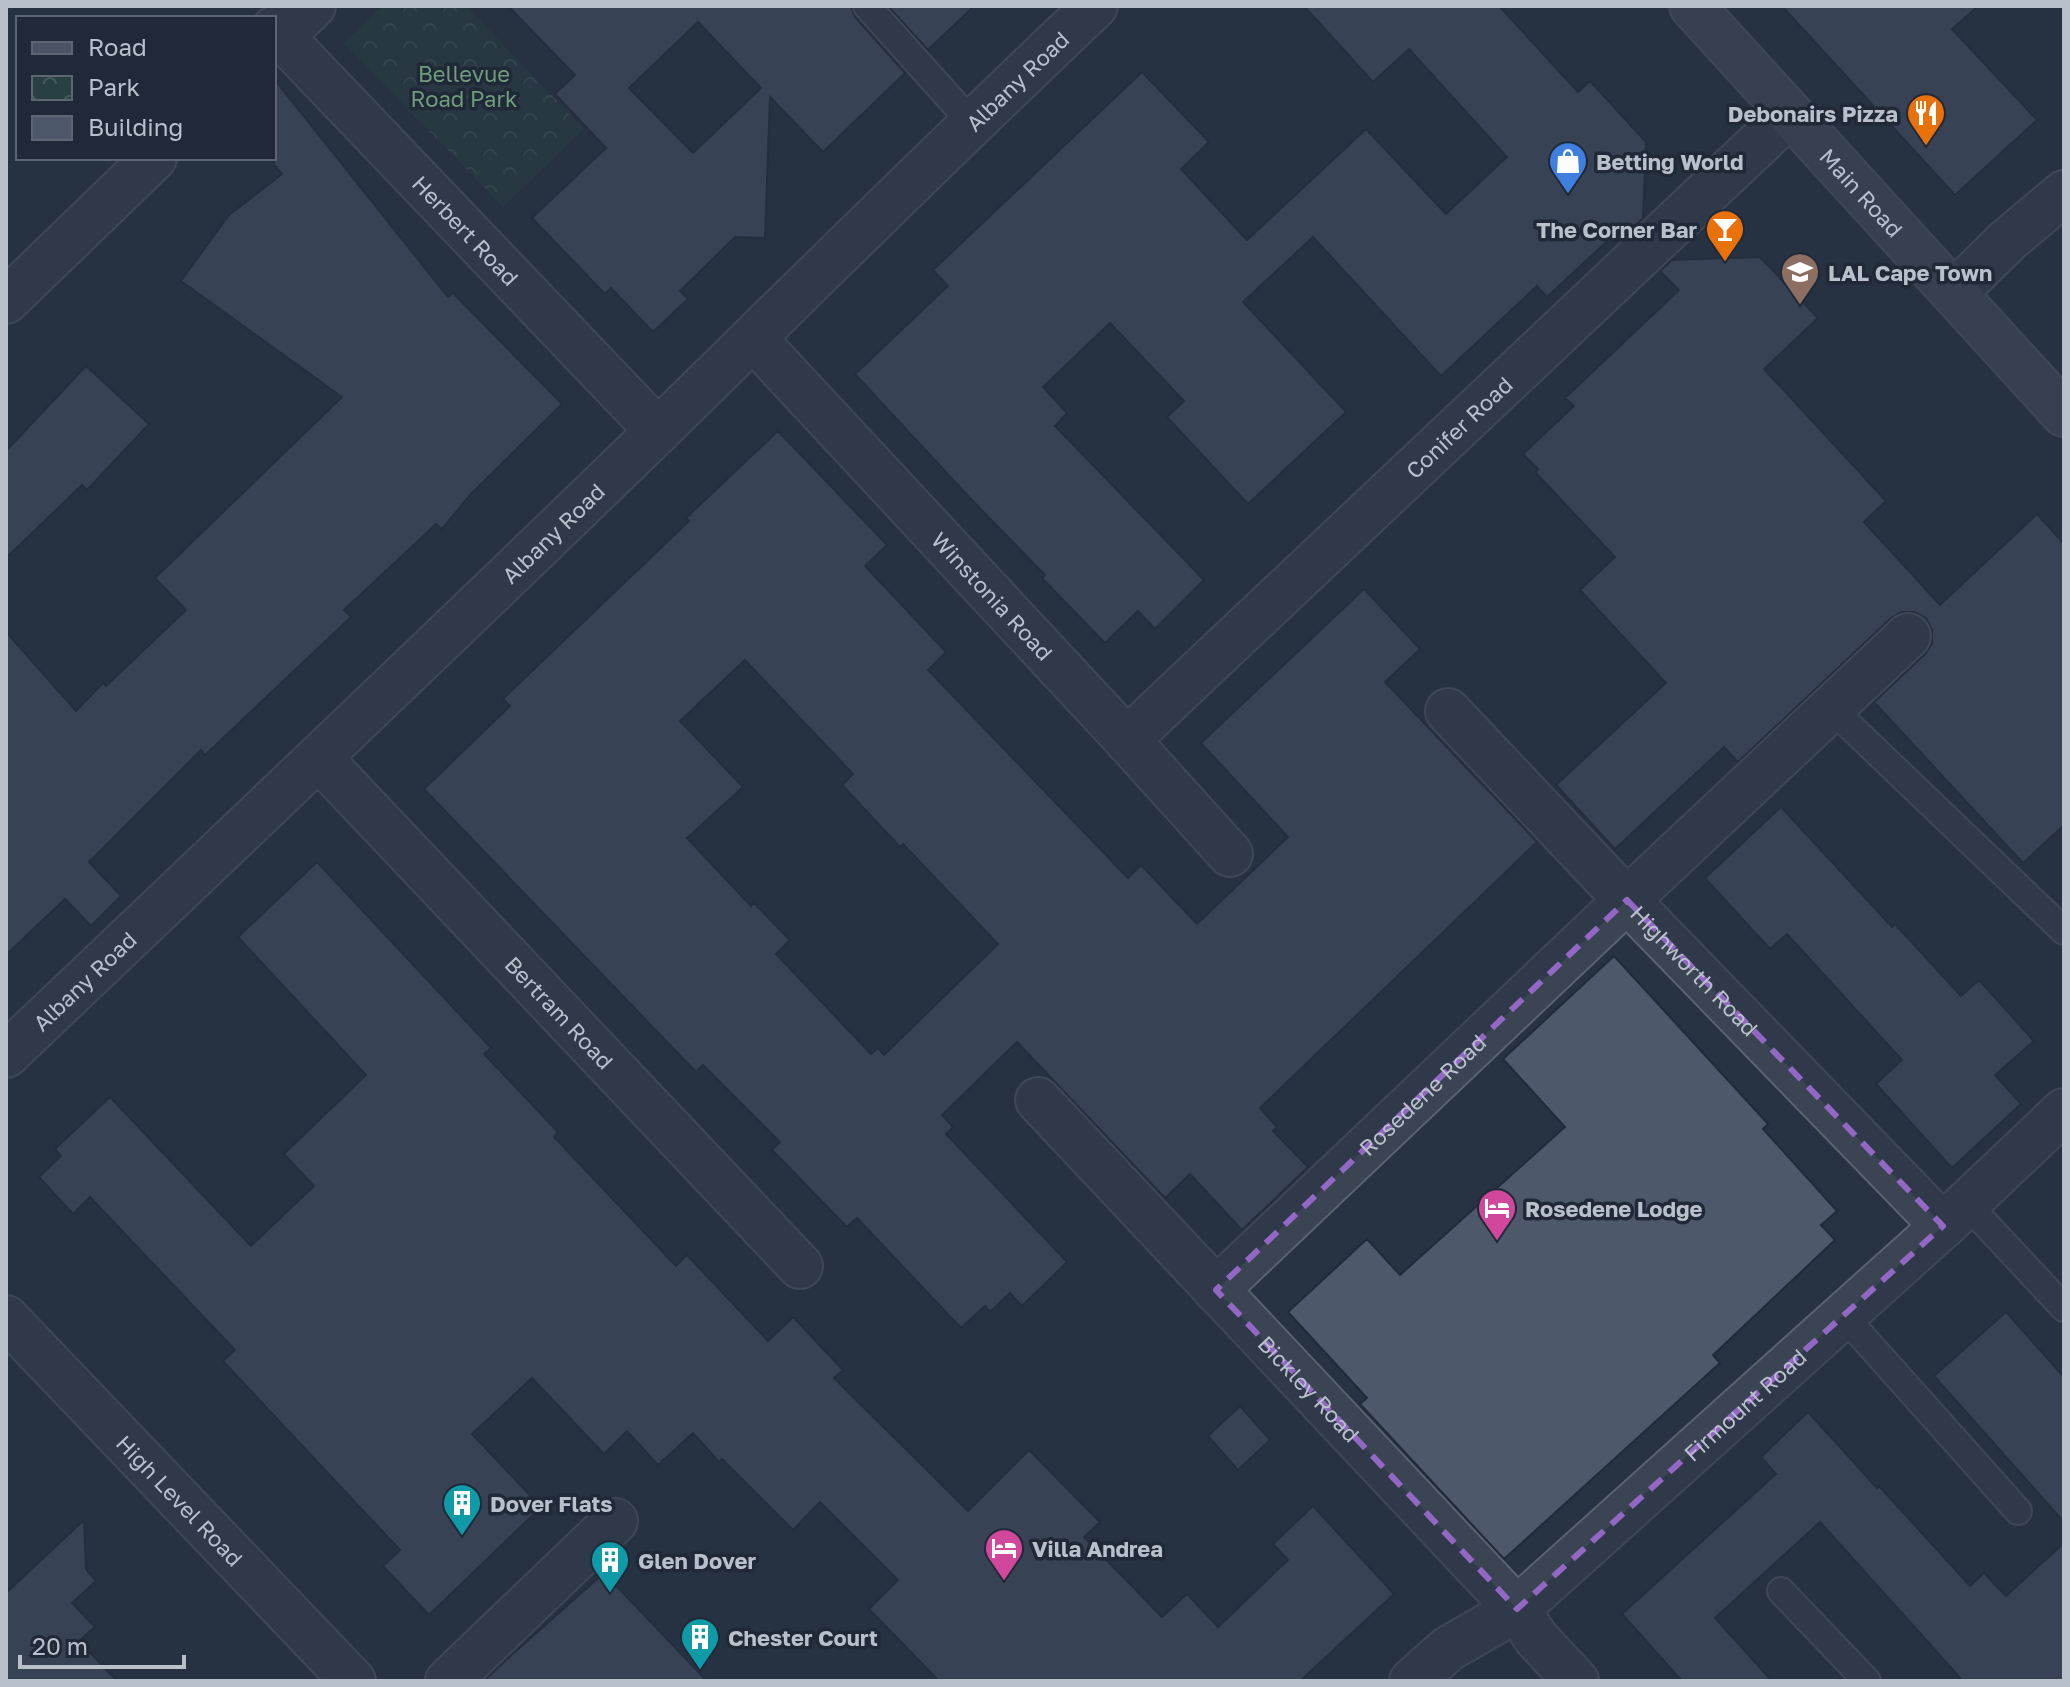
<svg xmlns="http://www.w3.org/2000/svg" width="2070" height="1687" viewBox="0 0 2070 1687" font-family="'Golos Text',sans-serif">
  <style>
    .park { fill: url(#park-crowns) }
    .building { fill: #4d596b; stroke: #222b39; stroke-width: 2; fill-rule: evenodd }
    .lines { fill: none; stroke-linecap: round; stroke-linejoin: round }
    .service-casing { stroke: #59626f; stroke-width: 30 }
    .minor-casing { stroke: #59626f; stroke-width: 48 }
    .tertiary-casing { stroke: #59626f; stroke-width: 48 }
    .secondary-casing { stroke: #59626f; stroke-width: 48 }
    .service { stroke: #3b4452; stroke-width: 26 }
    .minor { stroke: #3b4452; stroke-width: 44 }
    .tertiary { stroke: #3b4452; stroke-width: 44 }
    .secondary { stroke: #495365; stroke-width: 44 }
    .marked { fill: none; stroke: #9367c4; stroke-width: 6; stroke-dasharray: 16 10; stroke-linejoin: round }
    .labels { text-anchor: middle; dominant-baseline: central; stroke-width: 7; stroke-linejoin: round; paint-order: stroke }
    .park-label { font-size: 22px; fill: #709c7b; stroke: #202937 }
    .street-label { font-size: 22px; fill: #b8c0cc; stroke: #202937 }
    .poi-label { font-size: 22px; font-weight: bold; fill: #b8c0cc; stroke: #202937; text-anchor: start }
  </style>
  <defs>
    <pattern id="park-crowns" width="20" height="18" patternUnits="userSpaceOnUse" patternTransform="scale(2)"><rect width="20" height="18" fill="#294043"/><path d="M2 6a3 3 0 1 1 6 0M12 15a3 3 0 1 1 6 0" fill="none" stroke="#465a5d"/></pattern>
  </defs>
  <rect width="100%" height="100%" fill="#273242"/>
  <!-- park -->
  <path class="park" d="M382 6H466L584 129 503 207 344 43Z"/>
  <!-- building -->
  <path class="building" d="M508 6H851L855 17 905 73 823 152 770 97 765 238 735 237 680 291 688 299 653 332 611 288 605 294 532 218 606 148 555 94 575 75ZM698 22 761 88 693 153 629 88Z
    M888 6H974L928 50Z
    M1304 6H1499L1578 92 1590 81 1646 142 1643 218 1626 235 1620 229 1547 297 1537 286 1441 376 1313 237 1243 302 1346 412 1248 504 1167 417 1184 401 1110 323 1043 387 1067 413 1055 426 1204 580 1155 629 1138 611 1105 643 1042 578 1045 575 969 497 855 374 948 286 933 270 1142 72 1209 142 1181 169 1247 240 1366 129 1446 214 1507 157 1409 49 1373 82Z
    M1782 6H1978L1952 29 2037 120 1955 195Z
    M274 79 448 297 453 293 562 404 470 495 442 529 436 524 344 610 351 617 205 755 201 750 89 862 121 896 91 926 65 899 6 955V632L76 711 103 683 106 686 186 610 155 578 342 397 181 281 229 215 282 174 274 164Z
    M1760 257 1818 318 1764 369 1886 501 1864 522 1940 605 2037 514 2064 544V825L2023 863 1874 702 1925 654 1932 644V630L1926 618 1914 612H1902L1891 618 1738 762 1724 747 1615 849 1556 785 1666 683 1580 590 1615 557 1536 473 1538 469 1523 454 1574 406 1565 398 1679 290 1660 271 1672 260Z
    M86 366 149 424 87 490 82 485 6 558V451Z
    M778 431 887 545 865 566 946 652 928 670 1128 878 1141 865 1197 924 1288 837 1201 743 1364 589 1420 649 1385 682 1537 842 1260 1108 1277 1127 1273 1131 1308 1167 1242 1230 1190 1174 1165 1198 1017 1042 942 1115 953 1127 946 1134 1067 1262 1022 1306 1010 1293 990 1312 985 1306 961 1328 857 1218 847 1227 772 1150 780 1142 703 1065 696 1072 424 789 510 706 503 699 689 521 686 518ZM745 660 853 774 842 785 900 847 903 844 998 944 884 1055 878 1048 871 1054 776 954 790 940 754 903 751 906 687 838 743 787 680 721Z
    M1781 807 1892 927 1895 924 1961 996 1979 980 2034 1041 1995 1075 2021 1104 1952 1168 1876 1084 1902 1060 1787 934 1770 949 1705 878Z
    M317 862 491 1048 484 1054 558 1132 554 1137 676 1266 687 1255 768 1341 793 1317 843 1370 834 1378 968 1511 1029 1450 1100 1522 1084 1537 1162 1617 1187 1594 1218 1627 1288 1560 1273 1544 1313 1506 1394 1594 1300 1681H939L869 1609 898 1580 820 1502 793 1530 722 1459 719 1462 693 1433 658 1465 627 1431 604 1454 532 1378 472 1434 541 1507 429 1615 383 1566 400 1550 223 1361 235 1350 90 1197 73 1214 39 1177 61 1156 55 1149 110 1097 251 1246 314 1186 284 1154 366 1075 238 937Z
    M1614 956 1768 1124 1763 1129 1837 1211 1821 1225 1835 1240 1713 1355 1720 1363 1504 1559 1360 1404 1367 1398 1288 1312 1367 1239 1400 1275 1565 1127 1503 1059Z
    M2006 1312 2064 1377V1522L1934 1376Z
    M1240 1406 1270 1440 1238 1470 1208 1436Z
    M1808 1412 1877 1488 1879 1486 1970 1586 1984 1573 2006 1596 2064 1543V1681H1963L1820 1522 1715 1618 1772 1681H1682L1622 1614 1776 1474 1761 1457Z
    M84 1520 86 1569 96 1581 72 1603 95 1627 79 1641 117 1681H6V1593Z
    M604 1573 707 1681H484L507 1659Z"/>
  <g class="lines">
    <!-- service casing -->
    <g class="service-casing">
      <path id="service" d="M867 6 972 123
        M1831 708 2064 931
        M1966 1203 2064 1308
        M1843 1315 2018 1511
        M1781 1591 1867 1681"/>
    </g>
    <!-- minor casing -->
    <g class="minor-casing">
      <g id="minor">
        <path id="s1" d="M274 29 658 431"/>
        <path d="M274 43 313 6"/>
        <path d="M1954 293 2007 241 2064 193"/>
        <path d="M6 301 154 158"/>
        <path id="s2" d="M753 338 1127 740 1230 854"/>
        <path id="s3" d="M1448 711 1617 890 1943 1226"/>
        <path id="s4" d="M1127 740 1790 114"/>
        <path id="s5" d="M319 758 800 1266"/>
        <path id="s6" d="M6 1055C224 848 443 640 659 430 804 288 948 145 1095 6"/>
        <path id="s7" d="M1038 1100 1497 1588 1517 1609 1536 1638 1576 1681"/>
        <path id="s8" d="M1216 1290 1609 917 1908 636"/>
        <path d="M448 1681 615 1521"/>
        <path id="s9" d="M1412 1681 1448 1649 1517 1609 1943 1226 2064 1111"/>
      </g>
    </g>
    <!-- tertiary casing -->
    <g class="tertiary-casing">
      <g id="tertiary">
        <path id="s10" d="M6 1318 353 1681"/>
      </g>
    </g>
    <!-- secondary casing -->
    <g class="secondary-casing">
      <g id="secondary">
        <path id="s11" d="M1692 6 2064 414"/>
      </g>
    </g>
    <!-- service -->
    <use href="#service" class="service"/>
    <!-- minor -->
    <use href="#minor" class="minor"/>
    <!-- tertiary -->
    <use href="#tertiary" class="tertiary"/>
    <!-- secondary -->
    <use href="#secondary" class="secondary"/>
  </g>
  <!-- marked area -->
  <path d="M0 0H2070V1687H0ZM1627 900 1943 1226 1517 1609 1216 1290Z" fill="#273242" fill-opacity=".55" fill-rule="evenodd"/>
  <path class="marked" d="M1627 900 1943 1226 1517 1609 1216 1290Z"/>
  <!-- icons -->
  <defs>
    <g id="restaurant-pin" transform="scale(2)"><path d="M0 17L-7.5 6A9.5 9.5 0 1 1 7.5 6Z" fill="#e8710a" stroke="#202937"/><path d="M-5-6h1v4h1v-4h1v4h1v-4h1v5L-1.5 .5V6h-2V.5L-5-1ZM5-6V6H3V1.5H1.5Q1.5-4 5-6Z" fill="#fff"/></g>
    <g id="shop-pin" transform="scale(2)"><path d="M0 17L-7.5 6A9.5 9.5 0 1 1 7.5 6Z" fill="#3f7fe0" stroke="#202937"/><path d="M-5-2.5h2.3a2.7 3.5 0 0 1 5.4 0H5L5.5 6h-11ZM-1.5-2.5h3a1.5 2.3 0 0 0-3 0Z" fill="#fff"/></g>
    <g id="bar-pin" transform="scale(2)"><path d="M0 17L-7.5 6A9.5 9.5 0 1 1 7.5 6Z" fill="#e8710a" stroke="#202937"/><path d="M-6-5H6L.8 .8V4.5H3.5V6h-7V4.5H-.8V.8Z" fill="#fff"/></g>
    <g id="school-pin" transform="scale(2)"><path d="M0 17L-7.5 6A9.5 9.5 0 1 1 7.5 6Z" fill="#8d6e63" stroke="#202937"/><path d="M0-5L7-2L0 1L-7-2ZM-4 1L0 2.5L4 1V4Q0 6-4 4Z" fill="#fff"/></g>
    <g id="hotel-pin" transform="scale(2)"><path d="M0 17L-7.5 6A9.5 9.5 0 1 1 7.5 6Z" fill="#d1479c" stroke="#202937"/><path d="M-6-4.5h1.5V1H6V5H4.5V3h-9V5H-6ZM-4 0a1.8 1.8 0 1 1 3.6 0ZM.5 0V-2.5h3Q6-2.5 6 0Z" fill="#fff"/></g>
    <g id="building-pin" transform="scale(2)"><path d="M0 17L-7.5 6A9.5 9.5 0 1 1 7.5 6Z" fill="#0f9aa8" stroke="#202937"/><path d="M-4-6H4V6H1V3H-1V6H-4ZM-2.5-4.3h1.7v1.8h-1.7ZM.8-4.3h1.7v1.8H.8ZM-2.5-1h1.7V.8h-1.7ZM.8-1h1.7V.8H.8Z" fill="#fff"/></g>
  </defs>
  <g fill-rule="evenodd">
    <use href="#restaurant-pin" x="1926" y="113"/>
    <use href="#shop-pin" x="1568" y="161"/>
    <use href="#bar-pin" x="1725" y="229"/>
    <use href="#school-pin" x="1800" y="272"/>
    <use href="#hotel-pin" x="1497" y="1208"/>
    <use href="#building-pin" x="462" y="1503"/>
    <use href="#hotel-pin" x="1004" y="1548"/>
    <use href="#building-pin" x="610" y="1560"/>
    <use href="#building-pin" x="700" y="1637"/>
  </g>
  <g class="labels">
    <!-- park labels -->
    <g class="park-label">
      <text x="464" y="73">Bellevue<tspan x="464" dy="25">Road Park</tspan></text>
    </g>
    <!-- street labels -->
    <g class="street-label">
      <text stroke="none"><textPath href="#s6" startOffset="1404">Albany Road</textPath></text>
      <text stroke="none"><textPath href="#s11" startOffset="252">Main Road</textPath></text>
      <text stroke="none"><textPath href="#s1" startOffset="278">Herbert Road</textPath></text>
      <text stroke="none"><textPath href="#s4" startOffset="456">Conifer Road</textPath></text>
      <text stroke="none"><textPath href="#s6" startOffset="756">Albany Road</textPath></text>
      <text stroke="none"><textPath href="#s2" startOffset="352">Winstonia Road</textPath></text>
      <text stroke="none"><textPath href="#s3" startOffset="358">Highworth Road</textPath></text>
      <text stroke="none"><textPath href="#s6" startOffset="108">Albany Road</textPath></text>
      <text stroke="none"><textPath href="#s5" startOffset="350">Bertram Road</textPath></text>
      <text stroke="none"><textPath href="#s8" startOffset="284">Rosedene Road</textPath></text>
      <text stroke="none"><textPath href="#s7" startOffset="396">Bickley Road</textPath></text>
      <text stroke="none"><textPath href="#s9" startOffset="434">Firmount Road</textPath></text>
      <text stroke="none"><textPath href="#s10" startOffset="252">High Level Road</textPath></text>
    </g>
    <!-- poi labels -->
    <g class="poi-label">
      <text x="1898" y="113" text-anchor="end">Debonairs Pizza</text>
      <text x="1596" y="161">Betting World</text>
      <text x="1697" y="229" text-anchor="end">The Corner Bar</text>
      <text x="1828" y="272">LAL Cape Town</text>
      <text x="1525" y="1208">Rosedene Lodge</text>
      <text x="490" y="1503">Dover Flats</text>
      <text x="1032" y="1548">Villa Andrea</text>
      <text x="638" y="1560">Glen Dover</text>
      <text x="728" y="1637">Chester Court</text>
    </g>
  </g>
  <!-- border -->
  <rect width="2070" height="1687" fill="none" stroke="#b8c0cc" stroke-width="16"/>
  <!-- legend -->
  <rect x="16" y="16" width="260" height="144" fill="#202937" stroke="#5d6573" stroke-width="2"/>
  <rect x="32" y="42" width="40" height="12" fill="#495365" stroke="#5d6573" stroke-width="2"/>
  <text x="88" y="56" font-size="24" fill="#b8c0cc">Road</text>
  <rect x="32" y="76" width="40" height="24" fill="url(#park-crowns)" stroke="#5d6573" stroke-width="2"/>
  <text x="88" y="96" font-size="24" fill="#b8c0cc">Park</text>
  <rect x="32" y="116" width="40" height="24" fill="#4d596b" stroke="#5d6573" stroke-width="2"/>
  <text x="88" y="136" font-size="24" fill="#b8c0cc">Building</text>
  <!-- scale -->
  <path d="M20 1655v12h164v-12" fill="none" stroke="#b8c0cc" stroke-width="4"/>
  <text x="32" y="1655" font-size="24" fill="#b8c0cc" stroke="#202937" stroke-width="6" paint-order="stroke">20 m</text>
</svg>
